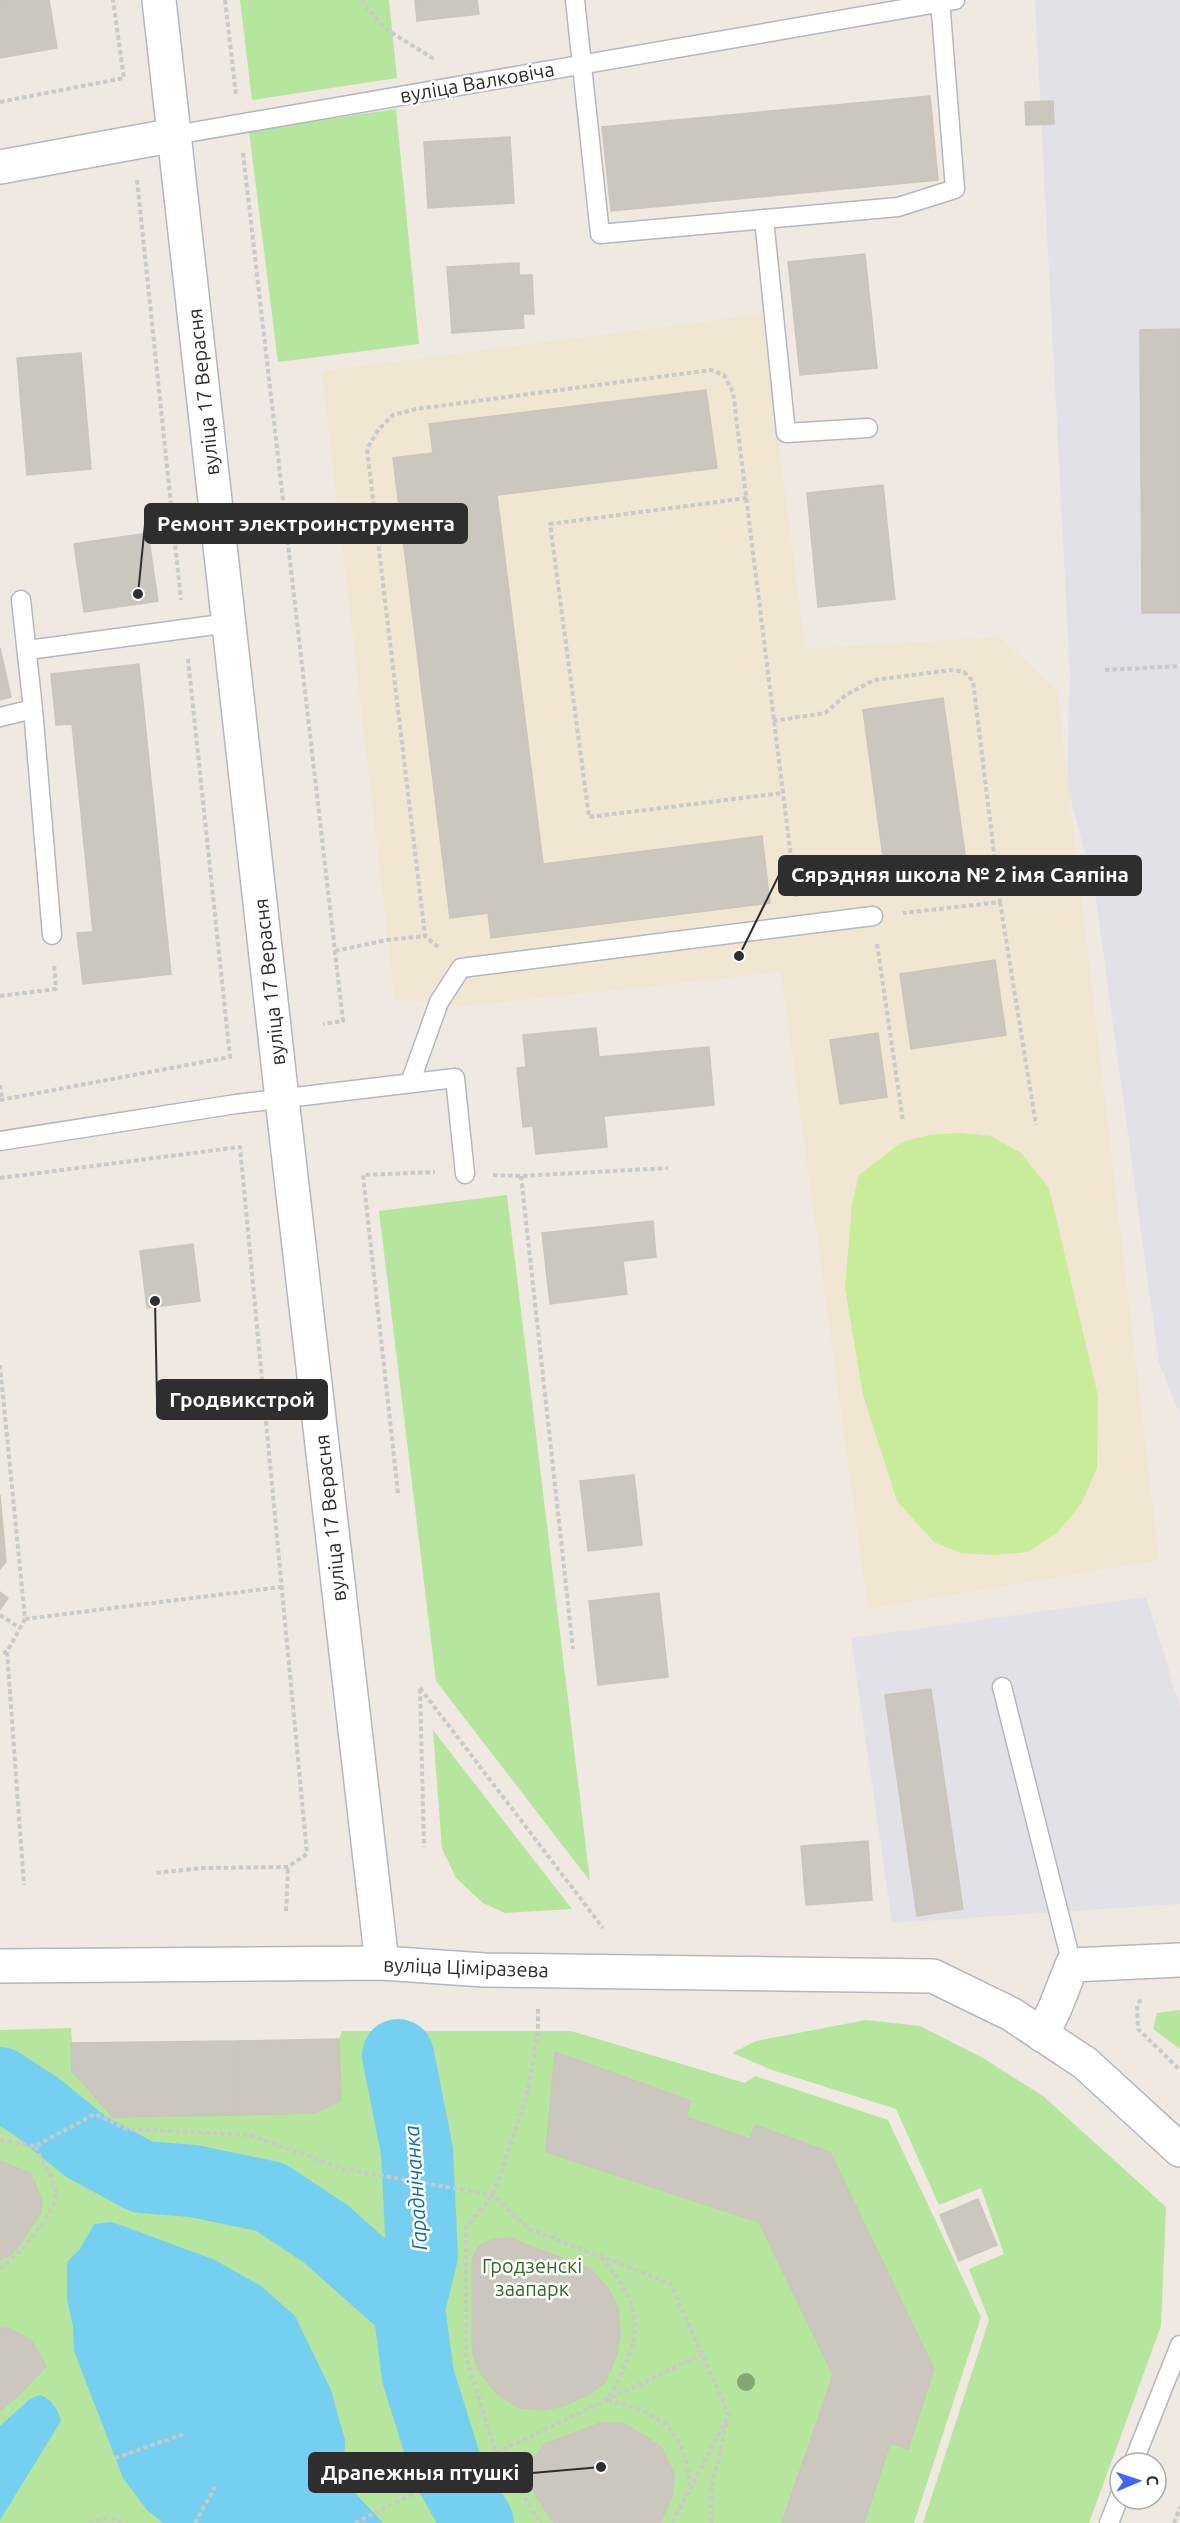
<svg xmlns="http://www.w3.org/2000/svg" width="1180" height="2523" viewBox="0 0 1180 2523" font-family="Ubuntu,sans-serif">
  <style>
    .industrial { fill: #e3e1e8 }
    .education { fill: #f0e6d1 }
    .green { fill: #b6e59e }
    .pitch { fill: #c9ec9a }
    .water { fill: #75cff0 }
    .lines { fill: none; stroke-linecap: round; stroke-linejoin: round }
    .river { stroke: #75cff0; stroke-width: 72 }
    .building { fill: #cbc7bf; stroke: #cbc5ba; stroke-width: 1.5 }
    .lane-casing { stroke: #b4b7c1; stroke-width: 21 }
    .street-casing { stroke: #b4b7c1; stroke-width: 36 }
    .secondary-casing { stroke: #b4b7c1; stroke-width: 36 }
    .path { stroke: #c9c9c9; stroke-width: 4; stroke-dasharray: 4.5 3; stroke-linecap: butt }
    .lane { stroke: #fff; stroke-width: 18 }
    .street { stroke: #fff; stroke-width: 33 }
    .secondary { stroke: #fff; stroke-width: 33 }
    .tree { fill: #84a574 }
    .labels { text-anchor: middle; dominant-baseline: central; stroke-width: 5; stroke-linejoin: round; paint-order: stroke }
    .street-label { font-size: 20px; fill: #2e2e2e; stroke: #fff }
    .park-label { font-size: 20px; fill: #2c6e1b; stroke: #fff }
    .water-label { font-size: 21px; font-style: italic; fill: #0d6fa3; stroke: #fff }
    .leader { fill: none; stroke: #2e2e2e; stroke-width: 2 }
    .callout-dot { fill: #2e2e2e; stroke: #fff; stroke-width: 2 }
    .callout { fill: #2e2e2e; stroke: #2e2e2e; stroke-width: 2 }
    .callout-label { font-size: 21px; text-anchor: middle; font-weight: bold; fill: #fff }
  </style>
  <rect width="100%" height="100%" fill="#efe9e1"/>
  <!-- industrial -->
  <path class="industrial" d="M1035 0H1180V1414L1159 1363 1095 891 1067 785 1070 675Z
    M1146 1597 1180 1706V1904L892 1923 851 1638Z"/>
  <!-- education -->
  <path class="education" d="M762 314 805 649 1000 637 1057 691 1159 1560 868 1609 781 972 466 1006 395 999 322 371Z"/>
  <!-- green -->
  <path class="green" d="M240 0H389L397 78 252 100Z
    M396 109 419 344 278 362 249 131Z
    M507 1195 590 1881 436 1681 379 1211Z
    M433 1730 572 1909 505 1913 483 1903 456 1878 442 1849Z
    M1180 2010V2049L1153 2029 1157 2013Z
    M866 2020 920 2026 983 2058 1043 2096 1166 2207 1161 2326 1089 2523H923L989 2320 969 2269 1004 2254 981 2188 939 2205 896 2109 772 2070 732 2053 756 2041Z
    M71 2028 72 2043 339 2039 342 2031H571L745 2083 755 2076 888 2120 981 2317 914 2523H0V2030Z"/>
  <!-- pitch -->
  <path class="pitch" d="M960 1133 991 1136 1021 1153 1049 1188 1098 1396 1097 1468 1081 1504 1058 1532 1028 1552 996 1555 961 1553 934 1542 897 1501 863 1395 845 1288 852 1204 859 1175 902 1142 929 1135Z"/>
  <!-- water -->
  <path class="water" d="M112 2222 215 2260 261 2286 295 2316 331 2390 345 2440 343 2480 383 2523H163L147 2510 123 2478 74 2351 73 2327 67 2299V2262L80 2249 94 2224Z
    M40 2395C52 2399 58 2410 61 2421L0 2520V2426L30 2399Z"/>
  <g class="lines">
    <!-- river -->
    <path class="river" d="M398 2055 417 2151 422 2255 409 2308 418 2376 446 2466 478 2523
      M0 2083 37 2107 85 2146 142 2177 193 2181 270 2197 326 2234 409 2308"/>
  </g>
  <!-- building -->
  <path class="building" d="M0 0H49L57 48 0 58Z
    M415 0H477L479 14 417 21Z
    M930 96 938 180 611 211 602 127Z
    M1053 101 1054 124 1026 125 1025 102Z
    M510 137 514 203 428 208 424 142Z
    M865 254 877 368 800 375 788 262Z
    M519 263V275H532L534 314H523L524 328 452 333 447 267Z
    M1180 329V613H1142L1140 330Z
    M81 353 91 469 27 475 17 358Z
    M706 390 717 468 497 495 543 864 762 836 770 903 491 938 488 913 450 918 393 458 433 453 429 424Z
    M883 485 895 599 818 607 807 493Z
    M148 533 158 601 84 612 74 544Z
    M0 648 11 697 0 700Z
    M139 664 171 974 83 984 77 933 93 932 72 724 56 725 51 674Z
    M943 698 968 875 887 886 863 710Z
    M995 960 1006 1035 911 1049 900 974Z
    M596 1028 599 1057 709 1047 714 1105 604 1116 607 1147 536 1154 533 1126 523 1127 517 1068 526 1067 523 1035Z
    M878 1033 887 1097 840 1104 830 1040Z
    M653 1221 656 1257 623 1261 627 1294 550 1304 542 1233Z
    M193 1244 200 1301 147 1308 140 1251Z
    M634 1475 642 1545 588 1551 580 1481Z
    M0 1495 6 1562 0 1569Z
    M0 1592 8 1598 0 1610Z
    M659 1593 668 1677 598 1685 589 1601Z
    M931 1689 963 1909 917 1916 885 1695Z
    M868 1841 872 1900 806 1905 801 1846Z
    M339 2039 341 2100 315 2113 238 2115 237 2041Z
    M237 2041 238 2115 113 2117 72 2071 71 2043Z
    M555 2052 691 2101 686 2117 750 2139 755 2125 830 2152 934 2369 908 2449 890 2443 864 2523H782L833 2375 759 2222 546 2152Z
    M0 2161 30 2173 42 2199 41 2212 19 2246 9 2256 0 2259Z
    M978 2199 997 2245 959 2261 940 2215Z
    M509 2238 590 2269 607 2287 618 2308 620 2334 616 2357 605 2382 591 2393 566 2405 545 2410 519 2408 496 2393 477 2368 472 2348V2259L479 2246 491 2240Z
    M6 2327 31 2340 46 2366 23 2391 0 2411V2328Z
    M601 2423H623L661 2447 674 2474 672 2497 660 2523H554L529 2485 532 2461 545 2444Z"/>
  <g class="lines">
    <!-- lane casing -->
    <g class="lane-casing">
      <path id="lane" d="M575 0 600 234 898 207 955 189 940 0
        M175 135 955 0
        M764 219 786 433 868 428
        M28 650 229 623
        M33 709 52 935
        M0 717 33 709 21 600
        M410 1083 439 1002 461 968 873 916
        M0 1141 236 1104 455 1078 465 1174
        M1002 1687 1072 1965
        M1133 2463 1180 2345
        M1109 2523 1120 2495"/>
    </g>
    <!-- street casing -->
    <g class="street-casing">
      <path id="street" d="M0 167 175 135
        M1042 2035 1055 2008 1072 1965 1180 1960"/>
    </g>
    <!-- secondary casing -->
    <g class="secondary-casing">
      <path id="secondary" d="M159 0 282 1099 382 1963
        M0 1966 382 1963 484 1970 933 1976 1011 2014 1085 2063 1180 2150"/>
    </g>
    <!-- path -->
    <path class="path" d="M225 0 236 95
      M361 0 384 28 434 59
      M0 102 124 78 113 0
      M243 153 343 1021 323 1024
      M137 180 181 600
      M747 498 550 524 589 817 782 793
      M1105 670 1180 666
      M773 721 825 713 846 695 874 680 951 670 964 672 973 681 1000 902 903 913
      M1000 902 1036 1125
      M877 944 903 1121
      M438 947 425 936 367 449 379 429 393 415 416 409 711 370 724 375 733 392 796 897
      M335 951 387 940 425 936
      M0 996 56 989 54 963
      M0 1085 2 1099
      M0 1100 230 1057 188 659
      M493 1175 521 1176 668 1168
      M521 1176 573 1649
      M0 1178 240 1147 307 1854 288 1867 203 1868 155 1873
      M0 1365 25 1619 7 1652 0 1653
      M398 1493 363 1175 435 1172
      M0 1615 20 1628
      M25 1619 281 1587
      M7 1652 24 1885
      M420 1688 603 1928
      M420 1689 424 1847
      M286 1911 288 1867
      M1141 2000 1137 2004 1138 2029 1180 2070
      M538 2009V2031L527 2096 493 2195 466 2227V2357L496 2453 541 2523
      M0 2140 35 2146 95 2114 127 2129 249 2135 344 2169 493 2195 529 2229 670 2283 729 2415 672 2523
      M601 2257C650 2315 641 2337 608 2400 659 2413 687 2429 689 2485
      M0 2269C17 2256 55 2215 56 2194 56 2183 40 2157 35 2146
      M115 2458 184 2434
      M89 2523 105 2518 128 2523
      M195 2523 216 2485
      M355 2523 496 2453 701 2355
      M711 2523 712 2486 727 2420
      M1174 2523 1180 2507"/>
    <!-- lane -->
    <use href="#lane" class="lane"/>
    <!-- street -->
    <use href="#street" class="street"/>
    <!-- secondary -->
    <use href="#secondary" class="secondary"/>
  </g>
  <!-- trees -->
  <circle class="tree" cx="746" cy="2382" r="9"/>
  <g class="labels">
    <!-- street labels -->
    <g class="street-label">
      <text transform="translate(477 82) rotate(-10)">вуліца Валковіча</text>
      <text transform="translate(203 392) rotate(-96)">вуліца 17 Верасня</text>
      <text transform="translate(269 982) rotate(-96)">вуліца 17 Верасня</text>
      <text transform="translate(330 1518) rotate(-96)">вуліца 17 Верасня</text>
      <text transform="translate(466 1967) rotate(2)">вуліца Ціміразева</text>
    </g>
    <!-- park labels -->
    <g class="park-label">
      <text x="532" y="2265">Гродзенскі<tspan x="532" dy="23">заапарк</tspan></text>
    </g>
    <!-- water labels -->
    <g class="water-label">
      <text transform="translate(415 2188) rotate(-94)">Гараднічанка</text>
    </g>
  </g>
  <!-- callouts -->
  <path class="leader" d="M138 594L145 524M739 956L779 875M155 1301L157 1400M601 2467L532 2473"/>
  <g class="callout-dot">
    <circle cx="138" cy="594" r="6"/>
    <circle cx="739" cy="956" r="6"/>
    <circle cx="155" cy="1301" r="6"/>
    <circle cx="601" cy="2467" r="6"/>
  </g>
  <g class="callout">
    <rect x="145" y="504" width="322" height="39" rx="6"/>
    <rect x="779" y="856" width="362" height="39" rx="6"/>
    <rect x="157" y="1380" width="170" height="39" rx="6"/>
    <rect x="309" y="2453" width="223" height="39" rx="6"/>
  </g>
  <g class="callout-label">
    <text x="306" y="531">Ремонт электроинструмента</text>
    <text x="960" y="882">Сярэдняя школа № 2 імя Саяпіна</text>
    <text x="242" y="1407">Гродвикстрой</text>
    <text x="420" y="2480">Драпежныя птушкі</text>
  </g>
  <!-- north arrow -->
  <g transform="translate(1138 2481) rotate(88)"><circle r="28" fill="#ffffff" stroke="#ababab" stroke-width="1.5"/>
  <path d="M0-4.5L10 22L0 15L-10 22Z" fill="#4264fb"/>
  <text y="-9" font-size="16" font-weight="bold" text-anchor="middle" fill="#2e2e2e">С</text>
  </g>
</svg>
